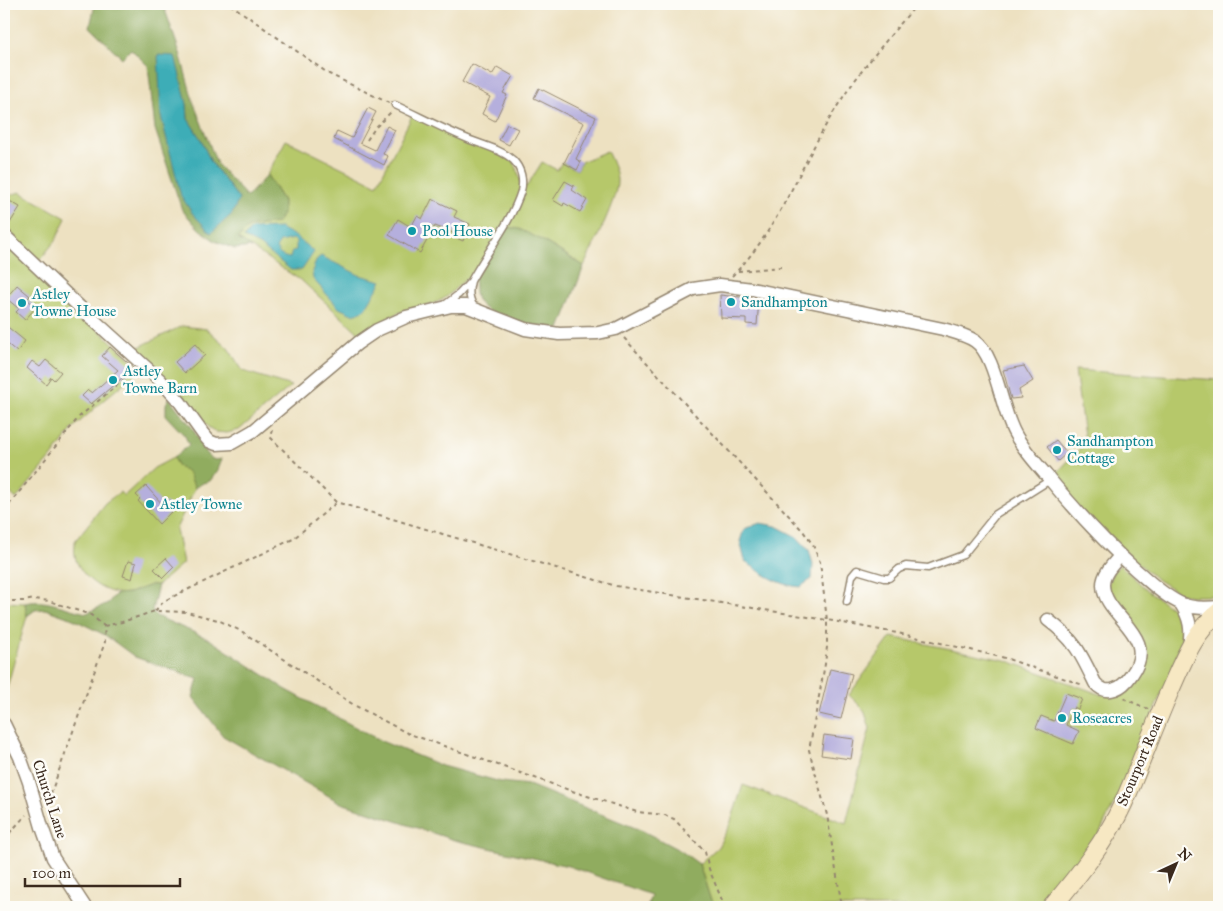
<svg xmlns="http://www.w3.org/2000/svg" width="1223" height="911" viewBox="0 0 1223 911" font-family="'IM FELL Great Primer',serif">
  <style>
    .green { fill: #b6c86b; stroke: #787944 }
    .forest { fill: #90ac5f; stroke: #666b3e; fill-rule: evenodd }
    .water { fill: #3cadb7; stroke: #3c6c6a; fill-rule: evenodd }
    .building { fill: #b5afdd }
    .lines { fill: none; stroke-linecap: round; stroke-linejoin: round }
    .service-casing { stroke: #948670; stroke-width: 9 }
    .minor-casing { stroke: #948670; stroke-width: 15 }
    .secondary-casing { stroke: #948670; stroke-width: 20 }
    .path { stroke: #948670; stroke-width: 2; stroke-dasharray: 4 4; stroke-linecap: butt }
    .service { stroke: #fff; stroke-width: 6 }
    .minor { stroke: #fff; stroke-width: 12 }
    .secondary { stroke: #f7e8c3; stroke-width: 18 }
    .culture-dot { fill: #0f9aa8; stroke: #fdfcf7; stroke-width: 2 }
    .labels { text-anchor: middle; dominant-baseline: central; stroke-width: 5; stroke-linejoin: round; paint-order: stroke }
    .culture-label { font-size: 15px; fill: #0d838f; stroke: #fdfcf7; text-anchor: start }
    .street-label { font-size: 15px; fill: #3b2a1e; stroke: #fdfcf7 }
  </style>
  <rect width="100%" height="100%" fill="#fdfcf7"/>
  <filter id="ink" filterUnits="userSpaceOnUse"><feTurbulence type="fractalNoise" baseFrequency=".02" numOctaves="2"/><feDisplacementMap in="SourceGraphic" scale="10" xChannelSelector="R" yChannelSelector="G"/><feConvolveMatrix kernelMatrix="1 2 1 2 8 2 1 2 1" color-interpolation-filters="sRGB"/></filter>
  <filter id="wash" filterUnits="userSpaceOnUse"><feTurbulence type="fractalNoise" baseFrequency=".0096" numOctaves="4" result="noise"/><feDisplacementMap in="SourceGraphic" scale="20" xChannelSelector="R" yChannelSelector="G"/><feGaussianBlur stdDeviation="1.12" result="paint"/><feColorMatrix in="noise" values="0 0 0 0 0 0 0 0 0 0 0 0 0 0 0 0 0 1.4 0 .05"/><feComposite in="paint" operator="in"/></filter>
  <g filter="url(#wash)">
    <rect width="100%" height="100%" fill="#ede1c1"/>
    <!-- green -->
    <path class="green" d="M413 114 514 161 522 185 527 186 542 162 557 170 562 162 577 170 581 162 607 151C611 160 617 171 617 181 618 198 592 248 584 266L540 239 473 276C460 280 455 292 443 299 429 307 413 307 398 313 385 319 373 327 361 335L303 282 238 239 248 227 261 224 283 201 267 175 286 140 377 185Z
      M20 192 66 218 56 240 38 262 4 228V197Z
      M4 242 141 369 106 398 74 427 51 458 16 499 4 486Z
      M182 326 207 329 228 348 243 371 291 386 239 430 227 433 216 432 208 427 183 395 162 374 135 349Z
      M1075 370 1219 380V596H1190L1179 593 1155 578 1088 519 1054 476 1085 443Z
      M173 458 178 466 189 472 195 488 176 529 183 563 158 585C146 584 139 592 128 593 107 597 79 577 75 556 74 551 75 546 75 541L105 503 120 492 124 496 154 468Z
      M1120 565 1147 590 1177 612 1182 625V637L1175 660 1123 786 1098 836 1044 907H715L710 898 699 864 718 847 730 824 743 785 846 823 870 728 864 710 849 695 891 637 1005 660 1102 695 1124 691 1132 686 1142 666 1145 652 1144 642 1110 593 1107 585 1113 572Z
      M4 602 25 603 27 616 4 698Z"/>
    <!-- forest -->
    <path class="forest" d="M95 4H163L180 53 193 101 217 164 247 197 267 175 283 201V213L277 223 248 227 238 239 251 247 235 249 215 241 199 229 182 210 155 129 148 66 131 49 122 58 90 27ZM187 104 188 119 200 138 211 162 239 199 170 147 161 116Z
      M503 226 519 229 540 239 584 266 560 329C539 327 492 320 479 303 472 294 477 285 473 276Z
      M169 398 191 426 209 457 215 460 222 459 218 470 210 481 203 483 195 488 188 472 178 466 173 458 189 445 185 436 166 416V404Z
      M150 585H158L152 610 156 616 209 639 285 689 381 741 442 766 501 782 529 785 643 831 681 851 699 864 710 898 715 907H647L651 895 568 866 454 840 341 803 223 736 193 697 198 679 135 657 105 635 73 619 45 609 35 610 27 616 25 603C47 598 65 609 87 613L108 603 116 594 129 593Z"/>
    <!-- water -->
    <path class="water" d="M158 55 175 56 187 104 188 119 200 138 211 162 239 199 232 214 211 233 193 214 181 196 161 116Z
      M280 228 295 236 314 252 302 270H291L259 245 244 238 251 229ZM293 239 296 241V250L292 251 290 258C283 257 279 255 276 248L280 242Z
      M321 256 359 275 382 281 365 309 354 315 339 308 313 279 312 271 317 259Z
      M760 523 776 526 797 537 809 550 813 564 812 579 800 587C778 585 762 574 745 561L740 541 744 529Z"/>
    <g id="blocks">
      <!-- building -->
      <path class="building" d="M472 64 492 75 497 67 513 76 503 93 507 95 495 121 482 114 490 97 462 82Z
        M539 88 596 117 576 159 581 162 577 170 564 163 584 123 534 98Z
        M368 108 376 112 360 143 375 150 387 126 395 130 383 154 388 156 384 165 334 139 337 131 352 138Z
        M507 124 518 129 509 145 499 140Z
        M565 181 574 186 572 190 587 200 580 212 564 203 563 206 553 200Z
        M6 199 20 207 10 223 4 220V203Z
        M432 199 457 211 454 217 470 224 463 241 454 237 456 234 435 226 420 253 389 235 398 219 411 227 417 216 422 219Z
        M17 285 30 296 27 299 36 307 25 320 16 312 19 309 6 298Z
        M720 295 759 299 757 325 746 324V319L721 318Z
        M4 324 25 341 17 352 4 341Z
        M195 344 205 355 185 373 175 362Z
        M110 347 134 368 91 404 82 396 88 390 92 393 118 370 102 356Z
        M46 360 61 372 54 380 51 377 46 384 27 368 32 361 40 367Z
        M1024 366 1033 381 1019 390 1021 398 1011 399 1003 370Z
        M1056 440 1067 453 1058 461 1047 447Z
        M146 486 163 505 166 502 173 510 159 524 138 501 140 499 136 495Z
        M166 558 174 567 163 578 154 569Z
        M128 561 136 563 132 579 123 576Z
        M830 669 852 674 841 719 819 714Z
        M1066 693 1082 699 1078 709 1074 707 1066 725 1079 731 1073 744 1036 728 1041 716 1054 721Z
        M824 735 854 739 851 759 821 755Z"/>
    </g>
  </g>
  <g filter="url(#ink)">
    <use href="#blocks" fill-opacity="0" stroke="#948670" stroke-width="1"/>
    <g class="lines">
      <!-- service casing -->
      <g class="service-casing">
        <path id="service" d="M395 105C419 116 443 129 468 139 482 145 501 149 513 160 521 168 524 180 521 191 512 221 486 253 471 281 468 292 469 299 475 309
          M446 304 459 294 470 282
          M847 602 852 576 857 570 884 578H889L899 569 906 566 928 568 963 555 996 514 1050 480"/>
      </g>
      <!-- minor casing -->
      <g class="minor-casing">
        <path id="minor" d="M4 235 87 314 160 380 180 402 203 434 209 441 216 444 232 443 253 431 358 343 377 330 406 317 451 306H466L525 329 559 334 598 333 616 329 693 289 720 285 752 289 943 329C953 332 966 335 975 341 996 355 1001 410 1015 434 1023 449 1036 463 1047 476 1076 511 1102 540 1136 570 1149 581 1165 597 1182 604 1193 609 1207 608 1219 607
          M1181 604C1190 618 1192 630 1189 646
          M1048 620C1075 640 1081 654 1095 683 1101 690 1107 692 1115 689 1122 687 1128 680 1132 674 1160 635 1104 617 1103 585 1103 574 1113 564 1120 556
          M4 724 20 757 29 782 42 827 53 858 85 907"/>
      </g>
      <!-- secondary casing -->
      <g class="secondary-casing">
        <path id="secondary" d="M1052 907C1078 876 1106 841 1123 804 1140 766 1154 726 1171 688 1184 659 1194 632 1219 612"/>
      </g>
      <!-- path -->
      <path class="path" d="M230 4 329 74 389 103
        M367 140 375 128 391 112
        M738 271 781 267
        M732 276C777 232 798 171 830 118 854 77 886 41 917 4
        M624 338 803 531 813 545 820 562 827 620V647L825 664 809 750 827 815 842 907
        M272 430 270 437 336 502 616 586 827 620 902 634 1005 658 1083 685
        M4 511 79 417 134 371
        M4 601H25L34 599 49 601 91 615 104 626 105 642 47 804
        M155 611 164 601 293 539 336 503
        M104 626 122 622 155 611 187 612 218 620 241 631 354 705 407 733 569 790 637 812 665 815 674 819 705 852 709 869 724 905 726 907
        M1123 698 1148 709
        M4 839 26 815"/>
      <!-- service -->
      <use href="#service" class="service"/>
      <!-- minor -->
      <use href="#minor" class="minor"/>
      <!-- secondary -->
      <use href="#secondary" class="secondary"/>
    </g>
  </g>
  <!-- markers -->
  <g class="culture-dot">
    <circle cx="412" cy="231" r="5"/>
    <circle cx="731" cy="302" r="5"/>
    <circle cx="22" cy="303" r="5"/>
    <circle cx="113" cy="380" r="5"/>
    <circle cx="1057" cy="450" r="5"/>
    <circle cx="150" cy="504" r="5"/>
    <circle cx="1062" cy="718" r="5"/>
  </g>
  <g class="labels">
    <!-- culture labels -->
    <g class="culture-label">
      <text x="422" y="231">Pool House</text>
      <text x="32" y="294">Astley<tspan x="32" dy="17">Towne House</tspan></text>
      <text x="741" y="302">Sandhampton</text>
      <text x="123" y="371">Astley<tspan x="123" dy="17">Towne Barn</tspan></text>
      <text x="1067" y="441">Sandhampton<tspan x="1067" dy="17">Cottage</tspan></text>
      <text x="160" y="504">Astley Towne</text>
      <text x="1072" y="718">Roseacres</text>
    </g>
    <!-- street labels -->
    <g class="street-label">
      <text transform="translate(1140 761) rotate(-67)">Stourport Road</text>
      <text transform="translate(50 799) rotate(72)">Church Lane</text>
    </g>
  </g>
  <!-- margin -->
  <rect width="1223" height="911" fill="none" stroke="#fdfcf7" stroke-width="20"/>
  <!-- north arrow -->
  <g transform="translate(1176 864) rotate(44)" stroke="#fdfcf7" stroke-width="4" paint-order="stroke">
  <path d="M0-4L9 19L0 12L-9 19Z" fill="#3b2a1e"/>
  <text y="-8" font-size="14" font-weight="bold" text-anchor="middle" fill="#3b2a1e">N</text>
  </g>
  <!-- scale -->
  <path d="M25 878v8h155v-8" fill="none" stroke="#3b2a1e" stroke-width="2.5"/>
  <text x="32" y="878" font-size="15" fill="#3b2a1e" stroke="#fdfcf7" stroke-width="4" paint-order="stroke">100 m</text>
</svg>
